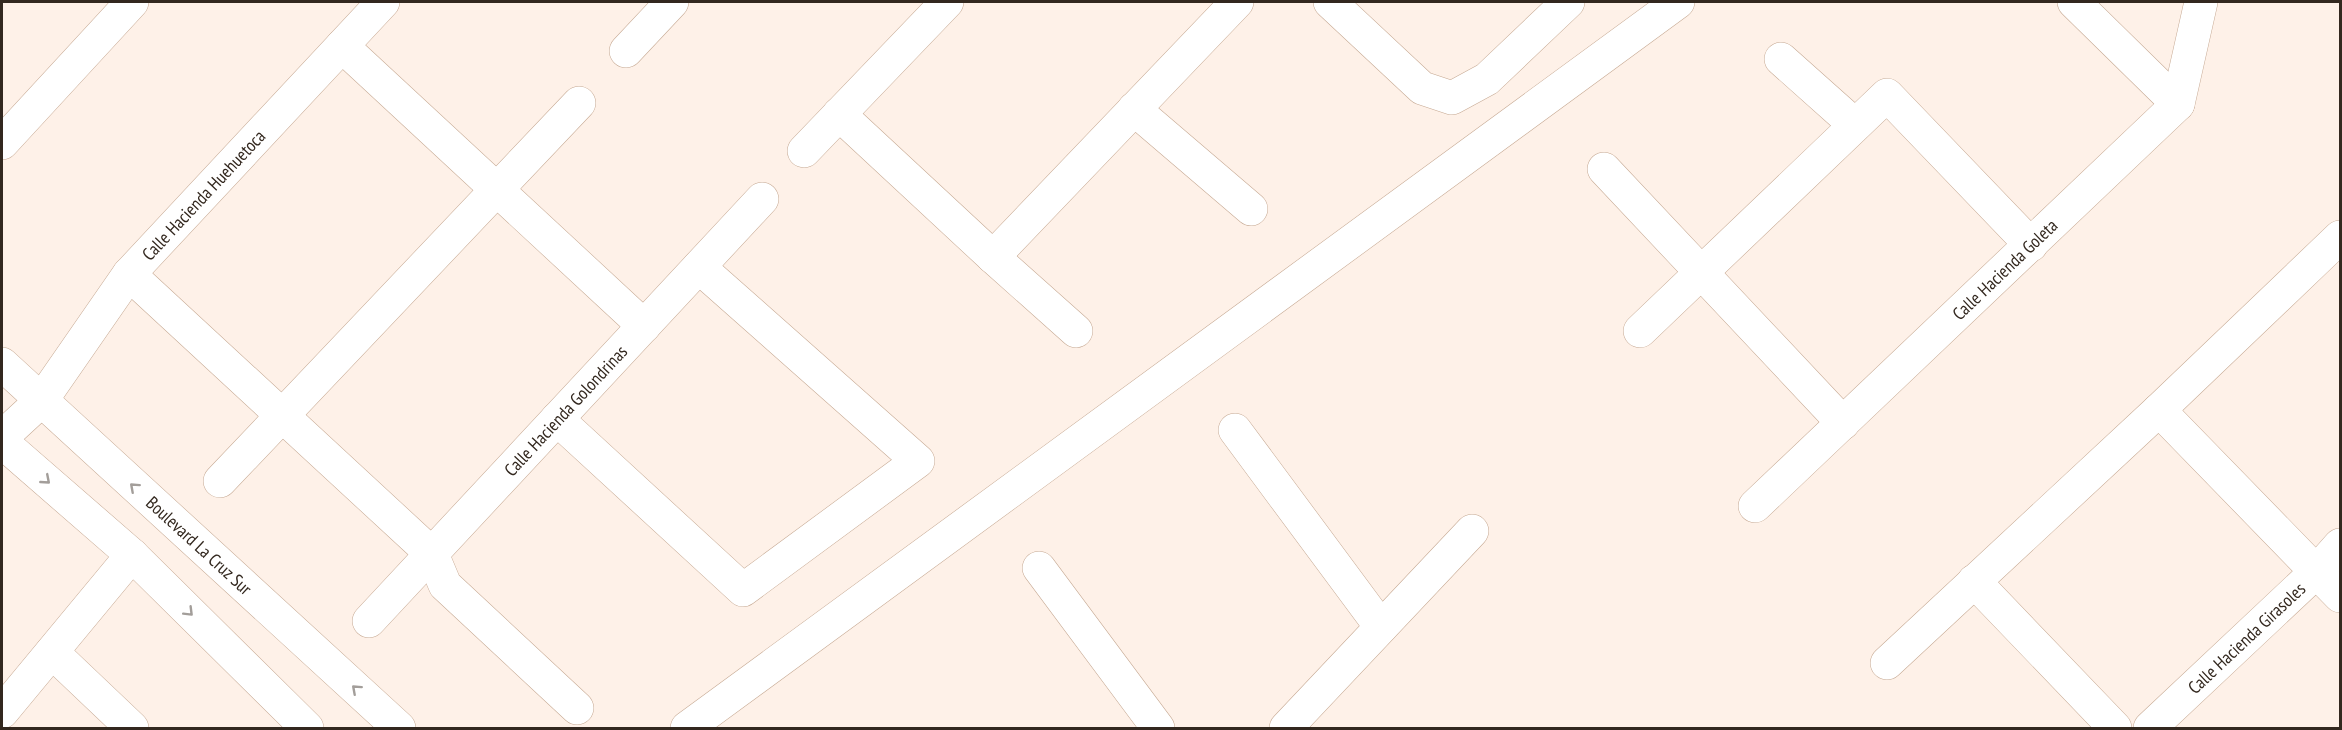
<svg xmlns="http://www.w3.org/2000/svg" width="2342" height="730" viewBox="0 0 2342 730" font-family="'PT Sans Narrow',sans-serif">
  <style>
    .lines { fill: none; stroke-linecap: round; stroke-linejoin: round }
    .minor-casing { stroke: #c6a993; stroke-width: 34 }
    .tertiary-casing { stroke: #c6a993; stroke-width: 34 }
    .minor { stroke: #fff; stroke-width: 33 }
    .tertiary { stroke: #fff; stroke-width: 33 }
    .oneway { stroke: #a39e9a }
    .labels { text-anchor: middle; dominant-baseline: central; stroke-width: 6; stroke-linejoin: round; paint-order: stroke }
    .street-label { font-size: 18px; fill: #33281f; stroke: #fff }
  </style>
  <rect width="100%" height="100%" fill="#fef1e8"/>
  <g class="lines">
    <!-- minor casing -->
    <g class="minor-casing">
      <g id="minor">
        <path d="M1330 2 1422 88 1452 98 1487 79 1568 2"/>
        <path d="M2074 2 2178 104"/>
        <path d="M342 46 644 326"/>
        <path d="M626 51 672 2"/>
        <path d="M1781 59 1855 125"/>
        <path d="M1134 109 1251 209"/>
        <path d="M839 114 993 257 1076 331"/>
        <path d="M2 143 132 2"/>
        <path d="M804 151 947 2"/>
        <path d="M1604 169 1843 423"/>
        <path d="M993 257 1237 2"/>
        <path d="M129 274 432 554 445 585 577 708"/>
        <path d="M1640 331 1887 95 2031 245"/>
        <path d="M2159 410 2340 596"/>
        <path d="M557 419 743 590 918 461 699 267"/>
        <path d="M1235 430 1381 627"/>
        <path id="s1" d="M2 437 41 401 129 274 383 2"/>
        <path d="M220 481 579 103"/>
        <path id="s2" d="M1755 506 2178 104 2201 2"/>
        <path d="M1039 568 1158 728"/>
        <path d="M1974 581 2115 728"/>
        <path id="s3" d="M369 621 762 199"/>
        <path d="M52 652 132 728"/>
        <path d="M1887 663 2159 410 2340 237"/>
        <path d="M2 712 132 555"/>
        <path d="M1286 728 1472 531"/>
        <path id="s4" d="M2150 728 2317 571 2340 545"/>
      </g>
    </g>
    <!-- tertiary casing -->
    <g class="tertiary-casing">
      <g id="tertiary">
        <path id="s5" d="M2 364 399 728"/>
        <path d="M2 442 132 555 307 728"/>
        <path d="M687 728 1678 2"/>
      </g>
    </g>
    <!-- minor -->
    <use href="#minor" class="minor"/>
    <!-- tertiary -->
    <use href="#tertiary" class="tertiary"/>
  </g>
  <!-- one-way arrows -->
  <defs><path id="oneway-chevron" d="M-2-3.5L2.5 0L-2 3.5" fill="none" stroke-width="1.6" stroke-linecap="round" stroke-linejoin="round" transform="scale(1.5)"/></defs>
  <g class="oneway">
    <use href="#oneway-chevron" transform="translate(46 480) rotate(41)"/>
    <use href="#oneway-chevron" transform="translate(134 487) rotate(-138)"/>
    <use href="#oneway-chevron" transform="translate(189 612) rotate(45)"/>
    <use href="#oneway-chevron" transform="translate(356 689) rotate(-138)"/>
  </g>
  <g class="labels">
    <!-- street labels -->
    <g class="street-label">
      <text stroke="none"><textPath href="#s1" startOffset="316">Calle Hacienda Huehuetoca</textPath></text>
      <text stroke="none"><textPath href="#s2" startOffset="344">Calle Hacienda Goleta</textPath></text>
      <text stroke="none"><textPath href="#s3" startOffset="288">Calle Hacienda Golondrinas</textPath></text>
      <text stroke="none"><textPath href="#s5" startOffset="268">Boulevard La Cruz Sur</textPath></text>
      <text stroke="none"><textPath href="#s4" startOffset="132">Calle Hacienda Girasoles</textPath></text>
    </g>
  </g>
  <!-- border -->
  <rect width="2342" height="730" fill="none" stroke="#33281f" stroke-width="6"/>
</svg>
